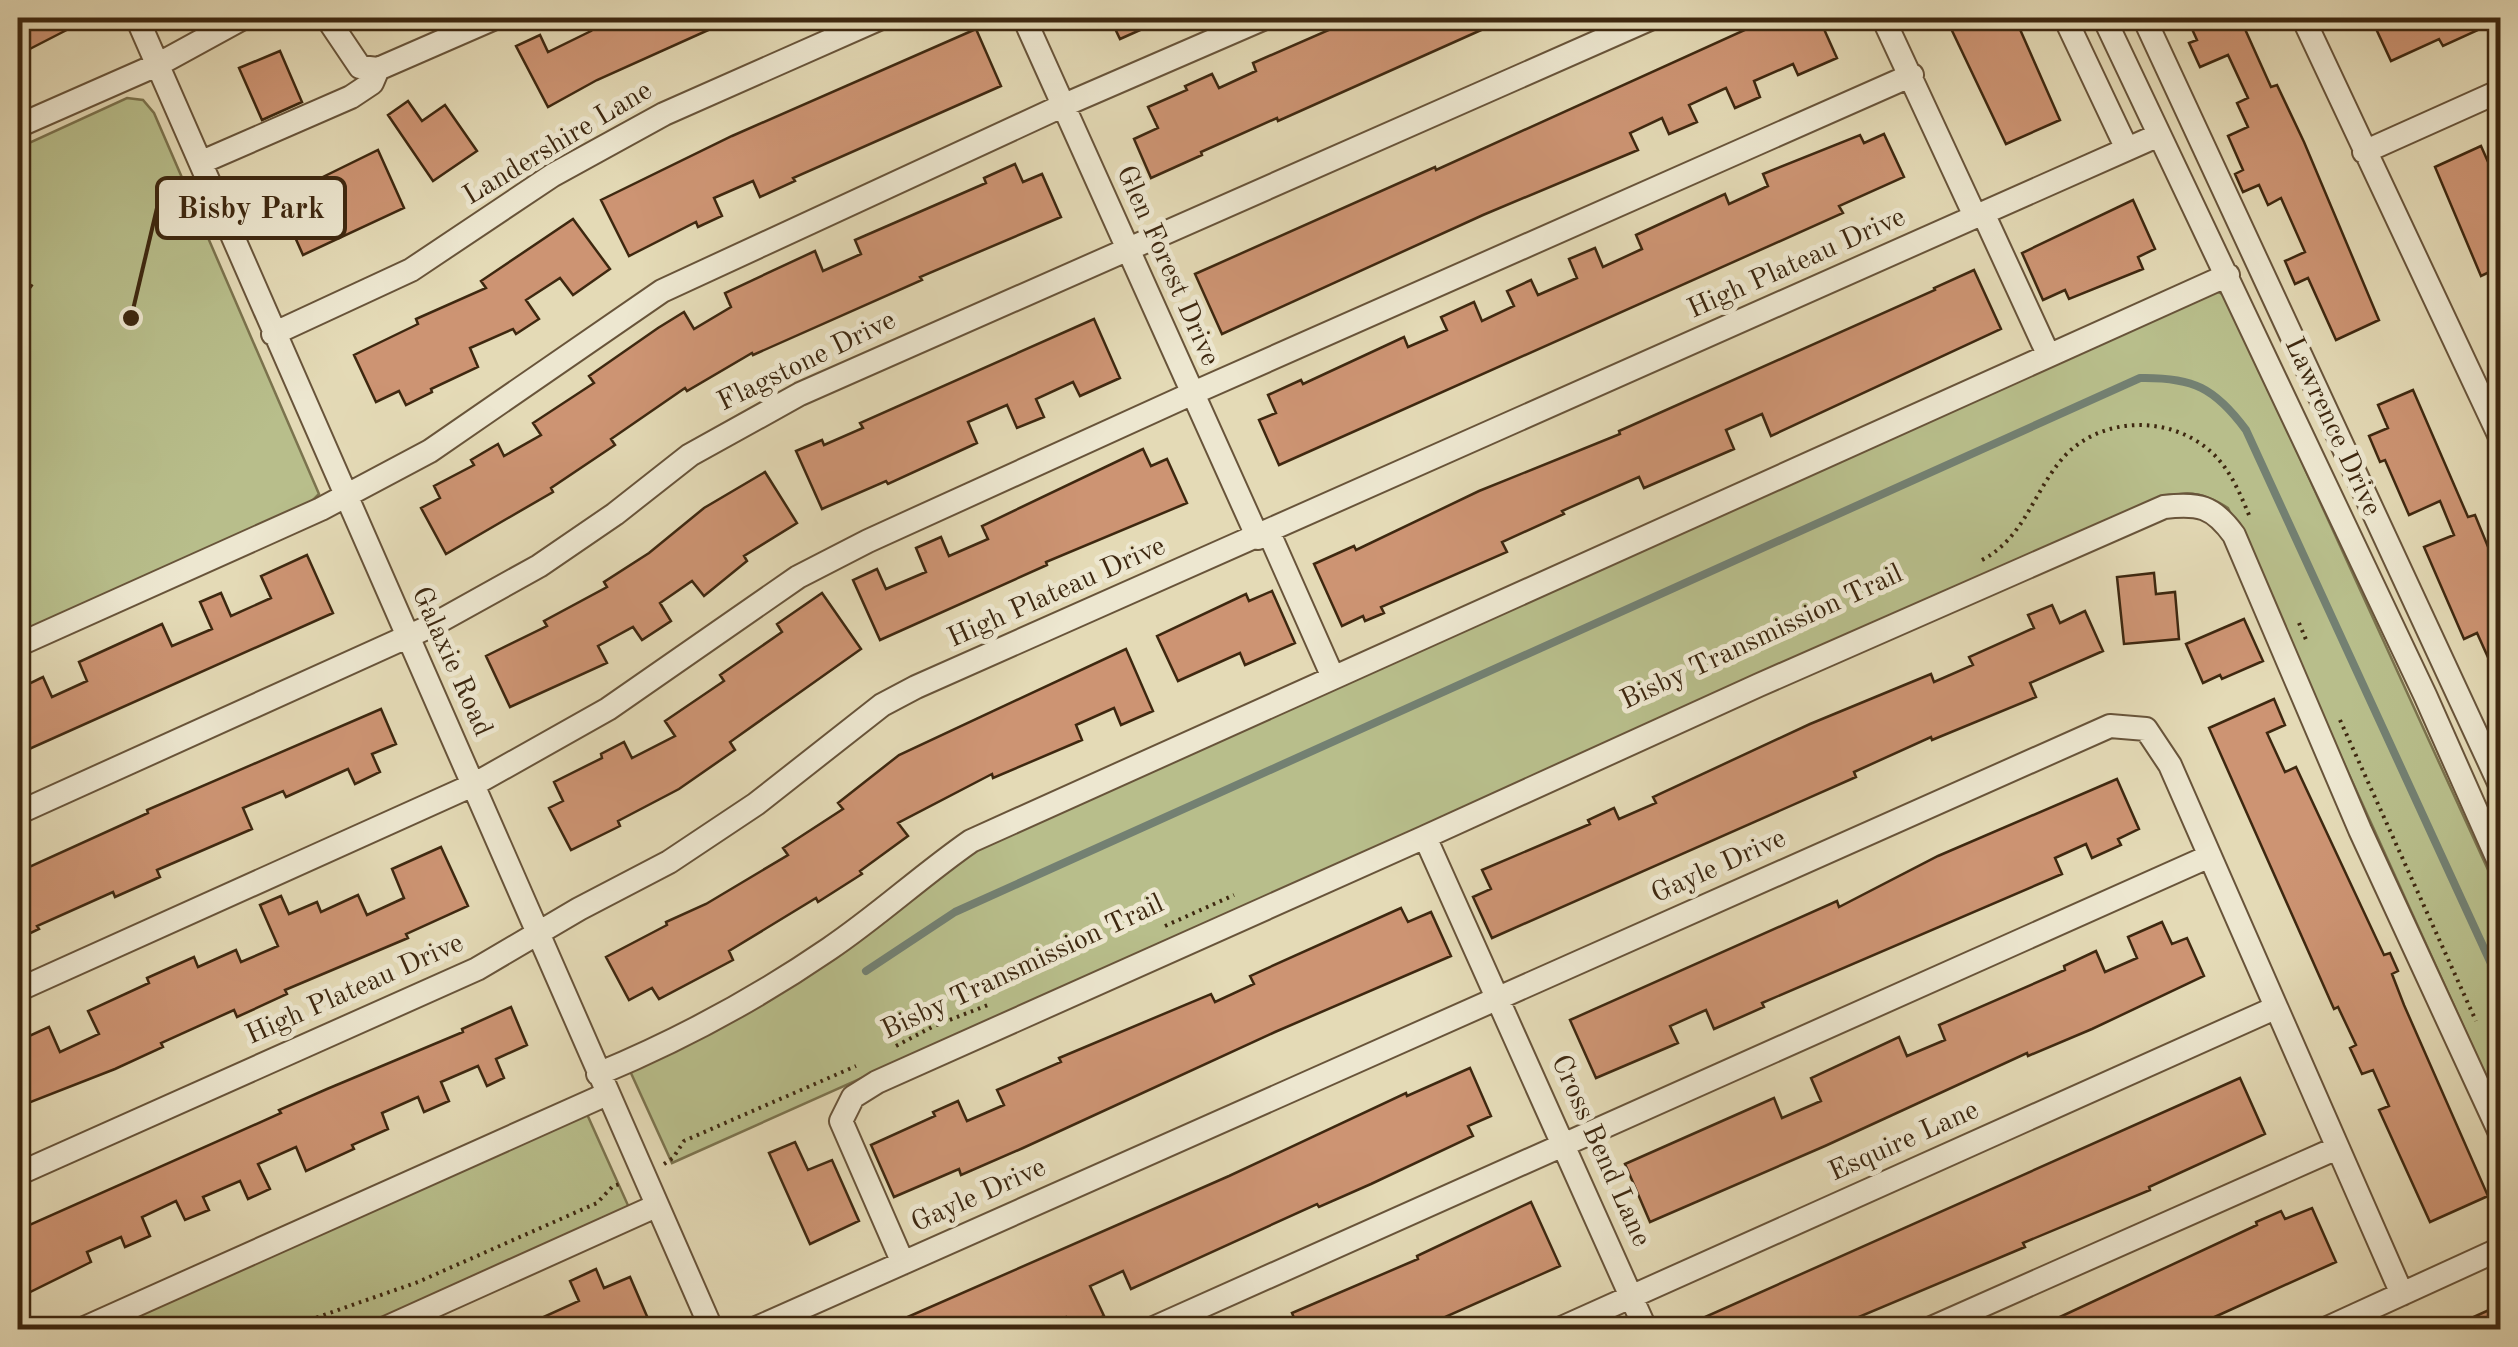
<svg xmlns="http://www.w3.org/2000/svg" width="2518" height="1347" viewBox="0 0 2518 1347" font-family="'Old Standard TT',serif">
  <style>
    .green { fill: #b8be8b; stroke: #7b734e; stroke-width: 2.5 }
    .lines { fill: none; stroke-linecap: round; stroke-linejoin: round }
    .stream { stroke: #738072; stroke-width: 8 }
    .building { fill: #cd9473; stroke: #3e2810; stroke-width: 2.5 }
    .minor-casing { stroke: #68543a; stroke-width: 26 }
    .path { stroke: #3e2810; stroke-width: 4; stroke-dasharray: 2.5 5; stroke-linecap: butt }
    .minor { stroke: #ede7d0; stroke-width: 22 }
    .labels { text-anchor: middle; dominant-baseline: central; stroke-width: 10; stroke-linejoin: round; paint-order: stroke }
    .street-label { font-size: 28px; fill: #3e2810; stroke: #ede7d0 }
    .leader { fill: none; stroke: #3e2810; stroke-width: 4 }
    .callout-dot { fill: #3e2810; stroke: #ede7d0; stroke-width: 4 }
    .callout { fill: #ede7d0; stroke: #3e2810; stroke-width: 4 }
    .callout-label { font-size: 30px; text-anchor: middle; font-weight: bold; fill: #3e2810 }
  </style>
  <rect width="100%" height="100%" fill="#e4dab6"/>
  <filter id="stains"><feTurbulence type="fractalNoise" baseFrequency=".002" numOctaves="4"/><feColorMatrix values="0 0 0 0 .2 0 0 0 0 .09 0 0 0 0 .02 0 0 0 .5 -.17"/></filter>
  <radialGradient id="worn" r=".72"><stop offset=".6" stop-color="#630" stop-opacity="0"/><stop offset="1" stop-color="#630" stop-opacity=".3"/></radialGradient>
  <!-- green -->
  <path class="green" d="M127 98 143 100 154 113 319 494 309 504 18 634V148Z
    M2216 291 2226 296 2500 896V1107L2228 508C2189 483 2174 495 2134 509L672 1163 630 1071 946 859Z
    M586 1112 631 1212 366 1329 96 1330Z"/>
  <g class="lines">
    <!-- stream -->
    <path class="stream" d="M866 971 955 912 2140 378C2193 377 2215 388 2246 430L2500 983"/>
  </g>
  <!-- building -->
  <path class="building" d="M18 18H90L18 55Z
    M585 18H735L597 80 548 107 516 46 540 35 548 52 591 31Z
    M1110 18H1167L1120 39Z
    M1356 18H1508L1278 121 1277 118 1201 152 1202 155 1151 178 1134 139 1158 128 1148 107 1187 90 1185 86 1212 74 1219 88 1256 71 1253 63Z
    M1771 18H1819L1837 58 1798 75 1793 64 1754 81 1760 97 1735 108 1726 88 1689 105 1697 122 1669 134 1662 118 1630 133 1638 150 1483 215 1222 334 1195 274 1435 167 1436 170Z
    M1946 18H2015L2060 120 2006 144Z
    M2187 18H2240L2271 87 2277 85 2304 142 2379 320 2336 340 2308 278 2295 284 2285 261 2305 252 2281 198 2268 205 2259 185 2243 192 2235 174 2243 170 2228 136 2248 127 2237 103 2248 98 2228 55 2200 67 2189 43 2197 40Z
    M2371 18H2500V20L2443 46 2439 39 2391 61Z
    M976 29 1001 86 793 178 795 181 760 197 753 181 714 198 722 216 698 227 696 222 629 256 601 200 732 136Z
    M280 51 302 102 262 120 239 68Z
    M408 101 422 121 445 105 477 151 433 181 388 115Z
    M1884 134 1904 177 1839 206 1843 213 1279 465 1259 420 1276 413 1268 395 1301 380 1303 384 1404 337 1408 347 1447 330 1441 317 1474 302 1482 321 1514 306 1507 291 1531 280 1538 295 1577 278 1569 259 1595 248 1603 267 1642 249 1636 235 1725 194 1729 204 1768 186 1763 174 1860 135 1864 143Z
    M2481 146 2500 189V267L2481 276 2435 167Z
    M378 150 404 208 303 255 278 199Z
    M1015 164 1023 182 1042 174 1061 217 920 277 922 280 753 355 752 353 687 391 685 388 611 439 615 445 551 488 553 492 446 554 421 508 440 498 434 486 474 465 471 460 498 444 504 456 541 435 533 423 594 383 589 376 658 328 684 312 694 329 731 307 725 293 815 251 823 271 861 254 855 240 986 183 984 178Z
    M2133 200 2155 249 2138 257 2143 269 2069 299 2065 290 2043 300 2022 253Z
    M573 219 610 269 573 295 560 278 526 300 539 319 516 334 513 329 470 348 478 367 431 389 432 392 406 405 399 391 376 402 354 355 418 324 416 319 486 288 481 281Z
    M1974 270 2001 329 1771 436 1762 414 1726 430 1734 449 1644 488 1639 477 1562 511 1564 514 1502 542 1507 552 1381 607 1384 613 1365 621 1363 616 1342 626 1314 564 1354 546 1356 550 1479 491 1620 434 1619 431 1935 290 1934 288Z
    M1094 319 1120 378 1080 396 1073 382 1036 399 1044 417 1017 428 1007 405 968 422 977 443 888 484 886 481 822 509 796 451 822 440 824 445 863 428 860 423Z
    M2413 390 2468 517 2475 515 2500 576V684L2477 633 2464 639 2424 547 2454 535 2440 501 2409 515 2385 460 2380 462 2369 436 2388 428 2378 405Z
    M1143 449 1151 466 1167 459 1187 503 1046 562 1047 565 880 640 853 580 877 569 886 589 926 572 916 548 941 537 949 556 988 539 982 526Z
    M765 472 797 523 744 556 747 561 704 596 692 581 660 603 671 621 642 640 633 627 598 646 607 663 510 707 486 656 547 626 544 621 607 587 604 582 649 553 704 508Z
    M307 555 333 613 18 754V689L43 677 52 697 87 681 79 662 162 624 172 646 212 629 200 602 221 593 231 616 271 598 261 576Z
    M2154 573 2156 594 2175 592 2179 639 2124 644 2117 577Z
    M1272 591 1295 643 1245 665 1240 653 1178 681 1157 636 1246 594 1249 601Z
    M822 593 861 649 730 742 735 750 679 789 618 821 620 826 571 850 549 808 563 801 554 782 602 758 601 754 624 742 632 758 675 736 665 721 724 681 720 675 782 632 777 624Z
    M2052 605 2060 623 2085 611 2103 651 2030 683 2036 697 1932 740 1931 737 1854 772 1856 777 1492 938 1473 897 1491 889 1482 870 1590 824 1588 820 1614 808 1619 819 1656 803 1653 797 1810 724 1931 674 1934 682 1973 665 1969 657 2034 628 2028 615Z
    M2244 619 2263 661 2222 679 2220 675 2203 683 2186 644Z
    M1126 649 1153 711 1121 725 1114 708 1076 725 1082 740 993 778 992 774 898 823 908 836 860 871 862 874 818 902 816 898 729 951 733 960 659 999 652 988 629 1000 606 957 667 925 666 922 706 904 788 855 783 848 843 809 838 803 899 755Z
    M2274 699 2285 725 2267 733 2285 772 2296 767 2384 955 2390 953 2398 971 2392 974 2404 1005 2488 1196 2430 1222 2379 1110 2389 1106 2373 1070 2362 1074 2350 1048 2356 1045 2338 1007 2334 1009 2209 728Z
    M381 709 396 744 372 754 380 772 355 784 348 769 286 797 283 791 243 808 252 829 157 870 160 877 115 897 113 892 37 926 39 929 18 939V872L148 813 147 810Z
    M2117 779 2139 829 2118 839 2121 845 2092 858 2086 844 2055 858 2062 874 1762 1003 1764 1007 1714 1029 1706 1010 1670 1026 1678 1043 1596 1078 1570 1020 1837 901 1839 907 1938 856Z
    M441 847 468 906 406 934 408 938 285 990 287 994 237 1017 234 1010 161 1043 163 1047 115 1069 18 1107V1041L49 1027 60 1052 99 1034 88 1011 149 983 147 978 194 957 198 967 236 950 241 962 278 946 260 905 281 896 289 914 317 902 321 912 358 895 367 915 404 898 392 869Z
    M1401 908 1408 922 1431 912 1451 956 1275 1032 1023 1148 961 1175 959 1169 894 1197 871 1145 935 1116 933 1112 958 1101 967 1121 1004 1105 997 1090 1061 1062 1059 1058 1211 994 1215 1002 1254 984 1250 976Z
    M2162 922 2172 944 2187 938 2204 976 2092 1029 2028 1056 2027 1053 1825 1146 1650 1222 1625 1164 1774 1098 1782 1118 1821 1101 1811 1078 1899 1037 1907 1056 1945 1040 1939 1025 2065 970 2064 966 2096 951 2105 972 2137 958 2128 937Z
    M511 1007 527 1045 496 1059 504 1078 487 1086 478 1066 441 1082 449 1101 424 1112 418 1097 382 1113 388 1129 352 1145 354 1149 306 1171 296 1147 258 1164 270 1189 248 1199 240 1181 203 1197 209 1210 185 1220 176 1201 142 1217 150 1236 125 1247 121 1237 87 1252 91 1262 18 1298V1230L281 1113 279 1110 327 1089 463 1032 462 1029Z
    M1470 1068 1491 1116 1468 1126 1473 1136 1371 1184 1319 1207 1317 1204 1131 1289 1123 1271 1090 1286 1104 1316 1074 1330 1066 1317 1036 1330H878L1229 1176 1406 1093 1407 1096Z
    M2240 1078 2265 1134 2149 1187 2150 1190 2023 1243 2025 1247 1828 1330H1676Z
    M795 1142 808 1170 832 1160 859 1221 810 1244 769 1153Z
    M1531 1202 1560 1266 1416 1330H1299L1292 1313 1418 1259 1417 1256Z
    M2312 1208 2336 1262 2219 1315 2185 1330H2032L2257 1225 2256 1222 2281 1211 2285 1219Z
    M596 1269 604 1288 630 1277 649 1321 631 1330H515L579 1301 570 1281Z
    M2500 1305V1330H2445Z"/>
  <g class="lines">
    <!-- minor casing -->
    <g class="minor-casing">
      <path id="minor" d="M137 18 712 1330
        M327 18 360 67 378 69 495 18
        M1024 18 1258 538
        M1883 18 1975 216
        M2065 18 2127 149
        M2104 18 2425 695 2500 864
        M2144 18 2500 785
        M2303 18 2500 437
        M18 126 159 64 243 18
        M2364 152 2500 91
        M202 162 351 97 372 83 378 69
        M1983 213 2048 354
        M273 334 411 270 553 175 664 114 881 18
        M1269 533 1332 675
        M18 645 321 509 430 451 662 291 1062 106 1265 18
        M18 813 431 626 539 566 615 514 690 455 800 394 1652 18
        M1425 837 1759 685 2164 507C2199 503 2213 506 2234 535L2360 830 2500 1133
        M18 990 473 785 608 709 798 577 868 541 1191 394 1912 75
        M598 1074C680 1040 756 999 829 949 878 916 922 875 971 841L2228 275
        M18 1174 477 969 579 909 669 862 756 804 882 705 916 687 2159 135
        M903 1263 841 1121 853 1097 877 1082 1425 837 1646 1330
        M80 1330 607 1094
        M381 1330 656 1206
        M752 1330 2110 726 2146 729 2170 765 2402 1294
        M1149 1330 2210 856
        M1557 1330 2275 1008
        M1927 1330 2337 1148
        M2323 1330 2500 1249"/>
    </g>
    <!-- path -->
    <path class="path" d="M18 277 34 288
      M1982 560C2024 538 2033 493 2062 459 2098 417 2167 414 2209 450 2229 467 2239 491 2249 515
      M2299 623 2307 642
      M2340 720 2476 1021
      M1165 926 1234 895
      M896 1046 934 1026 988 1005
      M664 1164 673 1158 684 1141 856 1066
      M281 1330 418 1282 597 1203 613 1186 623 1183"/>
    <!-- minor -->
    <use href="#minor" class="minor"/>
  </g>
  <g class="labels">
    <!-- street labels -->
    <g class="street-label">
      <text transform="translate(558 144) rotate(-31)">Landershire Lane</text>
      <text transform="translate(1797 264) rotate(-24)">High Plateau Drive</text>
      <text transform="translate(1167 266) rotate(66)">Glen Forest Drive</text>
      <text transform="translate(807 362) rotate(-26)">Flagstone Drive</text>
      <text transform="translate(2332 427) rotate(65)">Lawrence Drive</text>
      <text transform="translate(1057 593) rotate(-24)">High Plateau Drive</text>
      <text transform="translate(1762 638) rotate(-25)">Bisby Transmission Trail</text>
      <text transform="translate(451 662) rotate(66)">Galaxie Road</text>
      <text transform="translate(1719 867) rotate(-24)">Gayle Drive</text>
      <text transform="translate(1023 968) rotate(-25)">Bisby Transmission Trail</text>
      <text transform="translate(355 990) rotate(-24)">High Plateau Drive</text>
      <text transform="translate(1904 1142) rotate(-24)">Esquire Lane</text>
      <text transform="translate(1600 1151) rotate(66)">Cross Bend Lane</text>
      <text transform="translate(979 1196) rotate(-24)">Gayle Drive</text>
    </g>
  </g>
  <!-- callouts -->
  <path class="leader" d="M131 318L157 208"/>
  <circle class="callout-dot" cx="131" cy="318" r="10"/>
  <rect class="callout" x="157" y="178" width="188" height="60" rx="10"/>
  <g class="callout-label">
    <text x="251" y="218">Bisby Park</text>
  </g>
  <!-- margin -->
  <rect width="2518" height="1347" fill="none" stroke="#e4dab6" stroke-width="60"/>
  <rect x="20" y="20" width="2478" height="1307" fill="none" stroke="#3e2810" stroke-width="5"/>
  <rect x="30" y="30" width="2458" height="1287" fill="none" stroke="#3e2810" stroke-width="2.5"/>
  <rect width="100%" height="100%" filter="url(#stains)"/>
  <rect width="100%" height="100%" fill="url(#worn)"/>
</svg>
